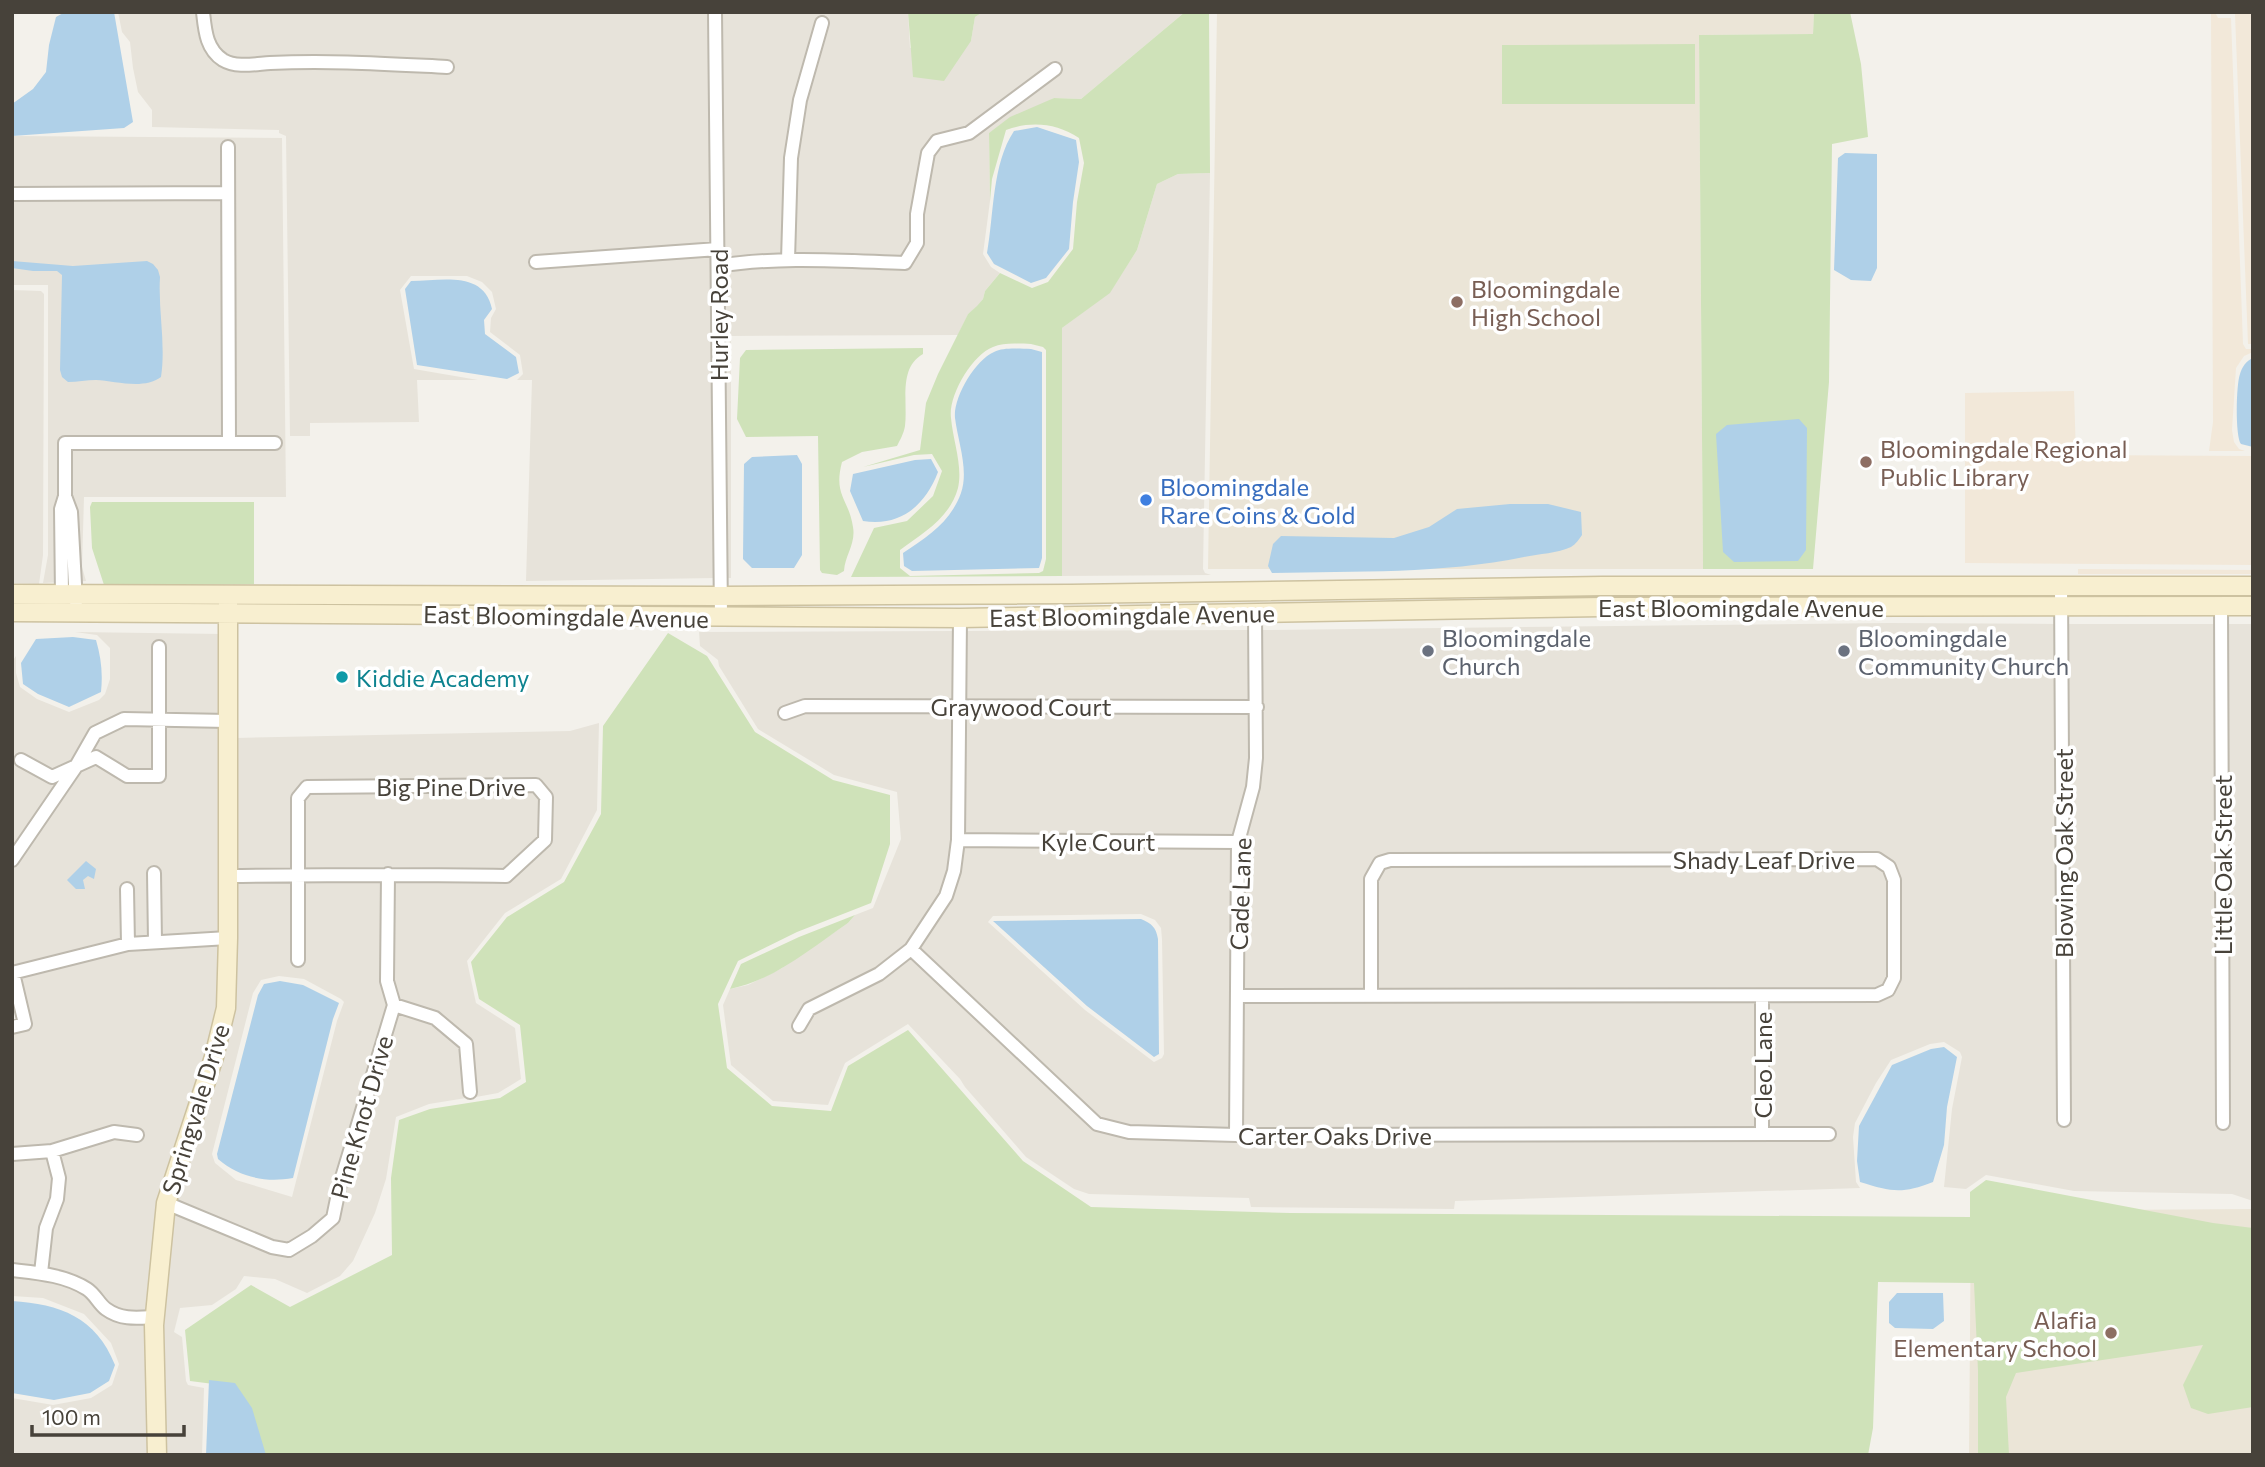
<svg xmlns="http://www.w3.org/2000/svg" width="2265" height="1467" viewBox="0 0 2265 1467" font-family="Commissioner,sans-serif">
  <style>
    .residential { fill: #e7e3da; fill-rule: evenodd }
    .commercial { fill: #f2e8d9 }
    .education { fill: #ebe5d7 }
    .green { fill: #cfe2b9; fill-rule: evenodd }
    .water { fill: #afd0e8 }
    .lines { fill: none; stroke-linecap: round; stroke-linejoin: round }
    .street-casing { stroke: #beb9ae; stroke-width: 16 }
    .secondary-casing { stroke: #cdc2a0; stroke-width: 21 }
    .street { stroke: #fff; stroke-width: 12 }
    .secondary { stroke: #f8efd0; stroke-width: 18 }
    .education-dot { fill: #8d6e63; stroke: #fff; stroke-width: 2.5 }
    .shop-dot { fill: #3f7fe0; stroke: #fff; stroke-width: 2.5 }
    .worship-dot { fill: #6b7280; stroke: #fff; stroke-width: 2.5 }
    .culture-dot { fill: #0f9aa8; stroke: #fff; stroke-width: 2.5 }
    .labels { text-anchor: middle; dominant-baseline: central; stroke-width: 7; stroke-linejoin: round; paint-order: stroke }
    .education-label { font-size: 24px; fill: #785e54; stroke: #fff; text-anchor: start }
    .street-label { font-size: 24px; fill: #47423a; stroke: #fff }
    .shop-label { font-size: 24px; fill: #366cbe; stroke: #fff; text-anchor: start }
    .worship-label { font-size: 24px; fill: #5b616d; stroke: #fff; text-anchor: start }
    .culture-label { font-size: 24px; fill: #0d838f; stroke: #fff; text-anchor: start }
  </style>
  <rect width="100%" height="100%" fill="#f3f1eb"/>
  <!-- residential -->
  <path class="residential" d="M118 12H198L203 42 209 56 222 67 241 71 313 67 452 73V62L313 55 242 59 227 56 218 49 212 37 209 12H710L712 244 530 257 531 268 712 256 715 578 526 581 532 380H517L523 374 520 355 490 332 491 318 496 309 492 292 482 282 467 276H411L400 290 414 369 478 380H417L419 422 310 423V436H290L286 136 279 133V130L152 127V110L138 92 133 68 130 42 122 32Z
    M720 12H908L910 48 971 41 975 17 983 12H1185L1081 99 1054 98 989 133 990 201 983 254 991 267 1000 273 985 291 983 299 977 307 968 314 958 335 731 336V578H726L723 271 749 267 788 266 905 268 923 215 933 155 940 146 972 138 1062 71 1056 61 967 127 948 131 932 137 912 241 903 257 794 254 796 159 805 101 829 19 819 15 795 98 783 254 749 255 723 259Z
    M12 136 282 138 286 497H84L82 567 86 581 43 583 48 555V285H12Z
    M1210 173 1203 569 1205 573 1211 575 1062 576V328L1110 292 1137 250 1157 184 1178 174Z
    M12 290 41 291 44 294 43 555 39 584 12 583Z
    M1889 623 2057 624 2059 1126H2069L2067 624H2216L2218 1129H2228L2227 624H2253V1201L2232 1194 2074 1191 1986 1175 1966 1189 1944 1187 1952 1109 1962 1057 1960 1052 1944 1042 1930 1044 1891 1060 1876 1083 1855 1123 1853 1137 1856 1182 1860 1188 1455 1201 1454 1209 1251 1207 1249 1198 1089 1194 1074 1189 1026 1157 965 1087 960 1079 908 1024 845 1063 828 1105 773 1101 731 1065 723 1005 730 989 748 985 782 968 848 923 855 915 873 908 901 839 897 792 834 775 758 729 719 666 718 660 700 646 699 632 955 631V700L805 701 779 709 782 720 806 712 955 711 953 839 949 869 941 893 908 945 876 969 805 1006 792 1028 801 1034 813 1014 911 957 1096 1130 1127 1138 1241 1141 1834 1140V1128L1767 1129V1002L1877 1001 1890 996 1899 880 1877 853 1388 854 1376 859 1366 877V989L1243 990V843L1261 758V630Z
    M1250 630 1252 701 966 700V631Z
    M75 632 223 634V715L164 712V641H154L153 712 122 714 72 763 53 771 18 753 14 763 50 782 60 780 12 850V662L16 656V673L20 687 37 699 69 712 99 700 105 694 110 679V648L97 635Z
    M234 634H238L236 738 570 731 599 723 597 810 561 879 505 913 467 961 476 1003 515 1028 521 1079 498 1093 476 1097 471 1043 437 1013 398 1000 392 980 393 880 506 882 548 844 540 781 536 779 307 781 303 783 293 869 232 870Z
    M966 711 1252 713 1248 786 1234 836 964 834Z
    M153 724 154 770H128L89 754 99 737 125 725Z
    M164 724 223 726V933L160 936V867H150L149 936 133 937 132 883H122L123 939 12 967V869L79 772 96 764 159 782Z
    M534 790 541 799 540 837 504 870 383 867 303 869 304 800 309 793Z
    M963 845 1233 847 1231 1129 1129 1126 1100 1119 919 948ZM1141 914 1155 920 1161 928 1162 939 1164 1054 1162 1058 1154 1062 1085 1010 988 922 993 916Z
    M1876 865 1885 871 1889 881 1888 977 1884 985 1876 989H1376V880L1383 868 1390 866Z
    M383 880 389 1005 329 1214 288 1244 273 1241 172 1199 219 1059 232 882 293 881V966H303V881ZM279 976 304 979 341 999 344 1002 337 1021 292 1197 236 1180 215 1163 212 1154 253 993 261 980Z
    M223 944 221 1007 150 1312 129 1313 109 1304 46 1268 59 1155 114 1138 141 1142 143 1130 115 1127 51 1145 12 1148V1033L26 1030 19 977 129 949Z
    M1371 1001 1757 1002 1756 1129H1241L1243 1002Z
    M397 1012 433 1024 461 1047 466 1098 429 1104 396 1117 386 1179 375 1213 353 1261 340 1276 307 1293 275 1279 244 1276 236 1289 212 1305 180 1308 174 1332 182 1337 186 1381 188 1385 204 1388 202 1455H162L160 1323 170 1211 270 1252 315 1241 345 1185Z
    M48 1158 54 1179 52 1198 36 1267 12 1264V1160Z
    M12 1276 40 1279 68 1286 86 1295 104 1315 127 1324H149L151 1455H12V1398L53 1405 91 1398 112 1385 119 1364 111 1343 84 1314 43 1298 12 1296Z"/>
  <!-- commercial -->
  <path class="commercial" d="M2211 12H2215L2218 18H2231L2243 344 2246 349H2253V352L2244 356 2236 368 2232 430 2234 442 2239 449 2245 451H2209L2213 422Z
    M2219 12H2253V344H2248L2235 14Z
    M2074 391 2076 455 2253 456V565L1965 563V393Z
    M2078 569 2253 570V574H2078Z"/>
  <!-- education -->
  <path class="education" d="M1217 12H1814L1813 34 1699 35 1703 569H1208Z
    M2253 1209V1455H1969L1971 1211Z"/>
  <!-- green -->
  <path class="green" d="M908 12H983L975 17 971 41 944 81 913 77Z
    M1185 12H1209L1210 173 1178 174 1157 184 1137 250 1110 293 1062 328V576L851 577 874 528 907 521 933 496 942 471 932 454 914 455 863 467 920 450 926 403 938 374 968 314 977 306 983 299 985 291 1000 273 1032 288 1048 282 1073 249 1077 202 1084 163 1079 138C1056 123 1031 121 1006 130L992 179 990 201 989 133 1010 117 1054 98 1081 99ZM1031 344 1043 347 1046 350V559L1043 571 1039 573 910 576 900 568V550C923 533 950 518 958 488 963 466 953 441 951 418 948 396 972 355 993 347 1004 342 1020 344 1031 344Z
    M1814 12H1850L1861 64 1868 137 1832 144 1829 382 1813 569H1703L1699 35 1813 34Z
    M1695 44V104H1502V45Z
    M923 348V354C898 368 908 402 905 426 904 433 900 440 897 446L862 452 842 462C833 496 849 499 853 527 856 544 845 555 844 571L837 575 822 573 820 570 818 436 746 437 737 419 740 358 746 350Z
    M92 502H254V584L104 585 92 548 90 507Z
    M668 633 707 656 755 732 833 780 890 795V844L871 903 797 932 738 961 718 1004 727 1068 772 1106 831 1111 848 1066 908 1030 1023 1161 1091 1207 1290 1213 1970 1217V1192L1986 1180 2213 1223 2253 1228V1407L2208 1414 2191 1408 2183 1385 2203 1345 2016 1373 2006 1397 2009 1455H1978V1371L1974 1283 1878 1282 1873 1428 1868 1455H263L237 1387 190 1381 185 1330 251 1285 290 1307 392 1255 391 1178 399 1120 430 1109 500 1098 526 1082 520 1025 479 999 471 962 507 917 564 882 601 814 603 726Z
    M855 915 848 923C811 948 775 980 730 989L741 964 799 937Z"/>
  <!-- water -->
  <path class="water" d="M65 12H114L133 122 124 128 12 136V104L33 89 46 72 49 45 56 17Z
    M1037 127 1076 140 1079 162 1073 202 1069 249 1046 278 1031 283 994 264 987 253C994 214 992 164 1014 131Z
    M1845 153 1877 154V268L1871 281 1851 280 1834 270 1838 158Z
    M12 261 73 266 147 261 153 264 158 270 160 277C158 311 166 344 161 377 144 390 115 381 96 380 87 380 77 382 68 382L62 377 60 370 62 275 57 271H33L12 268Z
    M411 281C441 281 484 270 492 309L484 320 485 334 516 357 519 373 507 379 417 365 405 289Z
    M1031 349 1042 352V558L1039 568 912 571 904 566 903 553C928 536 950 523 961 493 969 470 958 442 955 418 953 398 975 360 994 352 1004 347 1020 349 1031 349Z
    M2253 358V447L2241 444C2235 436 2236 385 2240 374 2242 367 2246 361 2253 358Z
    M1799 419 1807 428 1806 550 1798 561 1734 562 1723 552 1716 434 1727 425Z
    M797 455 802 464V555L794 568H752L743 559 744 464 752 457Z
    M931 459 938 472C925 506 900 527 863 521L850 491 853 474 915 460Z
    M1510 504H1548L1581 512 1582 535C1579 539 1576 544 1571 547 1558 553 1539 554 1524 557 1442 574 1356 571 1272 573L1268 566 1273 544 1281 536 1394 538 1429 527 1457 509Z
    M73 637 96 640C101 657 103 673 101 692L69 707 38 694 23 684 21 663 36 639Z
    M86 861 96 869 94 879 88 876 83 880 85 889H76L67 880Z
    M1141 919C1152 924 1156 927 1158 939L1159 1054 1154 1057 1087 1006 993 921Z
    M280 981 303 985 339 1003 333 1019 293 1178C265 1183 239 1177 218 1159L217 1154 258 995 264 984Z
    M1944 1047 1957 1057 1947 1107 1944 1145 1933 1182C1902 1194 1892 1192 1860 1182L1857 1161 1859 1126 1892 1065 1931 1049Z
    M1897 1293H1943L1944 1321 1933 1329 1895 1328 1889 1323V1302Z
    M12 1301C60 1304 96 1317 115 1365L109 1381 90 1393 54 1400 12 1393Z
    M209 1380 235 1383 252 1408 266 1455H206Z"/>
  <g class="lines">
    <!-- street casing -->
    <g class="street-casing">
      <path id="street" d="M203 12C205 30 206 49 223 60 236 68 255 64 270 63 329 60 388 64 447 67
        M715 12 721 617
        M228 147 229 443
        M12 194 228 193
        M788 260 791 158 800 100 822 23
        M536 262 718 249
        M718 266C780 256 843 261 905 263L917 243V214L928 153 937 141 969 133 1055 69
        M65 496 71 512 76 602
        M2061 585 2064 1120
        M62 596 61 509 65 496V443H275
        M2221 606 2223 1123
        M785 713 805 706 1257 707
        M21 760 52 777 96 757 127 776H159V647
        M958 840 1238 842
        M12 860 75 768 95 733 124 719 228 721
        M154 873 155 942
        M227 876C320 875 413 874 506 876L545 840 546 797 536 785 307 787 298 798V960
        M127 889 128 944
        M911 949 1097 1124 1129 1132 1236 1135 1829 1134
        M12 973 128 944 228 938
        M1237 996 1877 995 1888 990 1894 978V880L1889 867 1877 859 1390 860 1380 863 1371 879V995
        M394 1005 435 1018 466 1044 470 1092
        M799 1026 809 1009 879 974 911 949 946 896 954 871 958 840 960 618
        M12 1027 25 1024 13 973
        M1762 1134V996
        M1236 1135 1238 842 1253 787 1256 758 1255 613
        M12 1154 52 1151 114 1132 137 1135
        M166 1203 272 1247 289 1250 312 1236 333 1218 340 1184 394 1005 387 981 388 874
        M12 1270C38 1273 65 1275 87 1289 95 1294 99 1304 106 1309 121 1320 137 1318 154 1317
        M41 1273 46 1228 57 1199 59 1178 52 1151"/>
    </g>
    <!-- secondary casing -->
    <g class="secondary-casing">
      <path id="secondary" d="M12 594 721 596 1071 594 1602 586H2253
        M12 612 960 618 1602 607 2253 606
        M157 1455 154 1325 166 1203 214 1057 226 1008 228 938V604"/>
    </g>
    <!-- street -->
    <use href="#street" class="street"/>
    <!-- secondary -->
    <use href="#secondary" class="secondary"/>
  </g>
  <!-- markers -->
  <g class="education-dot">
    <circle cx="1457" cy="302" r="7"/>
    <circle cx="1866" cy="462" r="7"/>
    <circle cx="2111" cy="1333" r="7"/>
  </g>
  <circle class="shop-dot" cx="1146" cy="500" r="7"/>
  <g class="worship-dot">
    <circle cx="1428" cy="651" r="7"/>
    <circle cx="1844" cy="651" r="7"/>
  </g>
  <circle class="culture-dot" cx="342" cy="677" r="7"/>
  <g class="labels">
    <!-- education labels -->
    <g class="education-label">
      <text x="1471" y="288">Bloomingdale<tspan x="1471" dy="28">High School</tspan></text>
      <text x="1880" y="448">Bloomingdale Regional<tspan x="1880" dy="28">Public Library</tspan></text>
      <text x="2097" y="1319" text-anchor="end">Alafia<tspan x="2097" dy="28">Elementary School</tspan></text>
    </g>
    <!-- street labels -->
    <g class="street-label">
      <text transform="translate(718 315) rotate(-90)">Hurley Road</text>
      <text x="1741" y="607">East Bloomingdale Avenue</text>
      <text transform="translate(1132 615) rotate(-1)">East Bloomingdale Avenue</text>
      <text transform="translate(566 616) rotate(1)">East Bloomingdale Avenue</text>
      <text x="1021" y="706">Graywood Court</text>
      <text x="451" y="786">Big Pine Drive</text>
      <text x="1098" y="841">Kyle Court</text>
      <text transform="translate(2063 853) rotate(-90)">Blowing Oak Street</text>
      <text x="1764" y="859">Shady Leaf Drive</text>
      <text transform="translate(2222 865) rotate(-90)">Little Oak Street</text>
      <text transform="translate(1240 894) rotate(-88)">Cade Lane</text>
      <text transform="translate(1762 1065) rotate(-90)">Cleo Lane</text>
      <text transform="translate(195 1109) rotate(-73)">Springvale Drive</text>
      <text transform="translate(361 1117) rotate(-74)">Pine Knot Drive</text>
      <text x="1335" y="1135">Carter Oaks Drive</text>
    </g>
    <!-- shop labels -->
    <g class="shop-label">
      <text x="1160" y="486">Bloomingdale<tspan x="1160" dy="28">Rare Coins &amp; Gold</tspan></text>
    </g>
    <!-- worship labels -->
    <g class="worship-label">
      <text x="1442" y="637">Bloomingdale<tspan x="1442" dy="28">Church</tspan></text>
      <text x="1858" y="637">Bloomingdale<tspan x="1858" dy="28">Community Church</tspan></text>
    </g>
    <!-- culture labels -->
    <g class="culture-label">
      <text x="356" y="677">Kiddie Academy</text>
    </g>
  </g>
  <!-- border -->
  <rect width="2265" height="1467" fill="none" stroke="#47423a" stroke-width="28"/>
  <!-- scale -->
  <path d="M32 1425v10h152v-10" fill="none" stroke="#47423a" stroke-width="3.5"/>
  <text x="42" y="1425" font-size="21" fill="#47423a" stroke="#ffffff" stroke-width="5" paint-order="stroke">100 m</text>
</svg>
